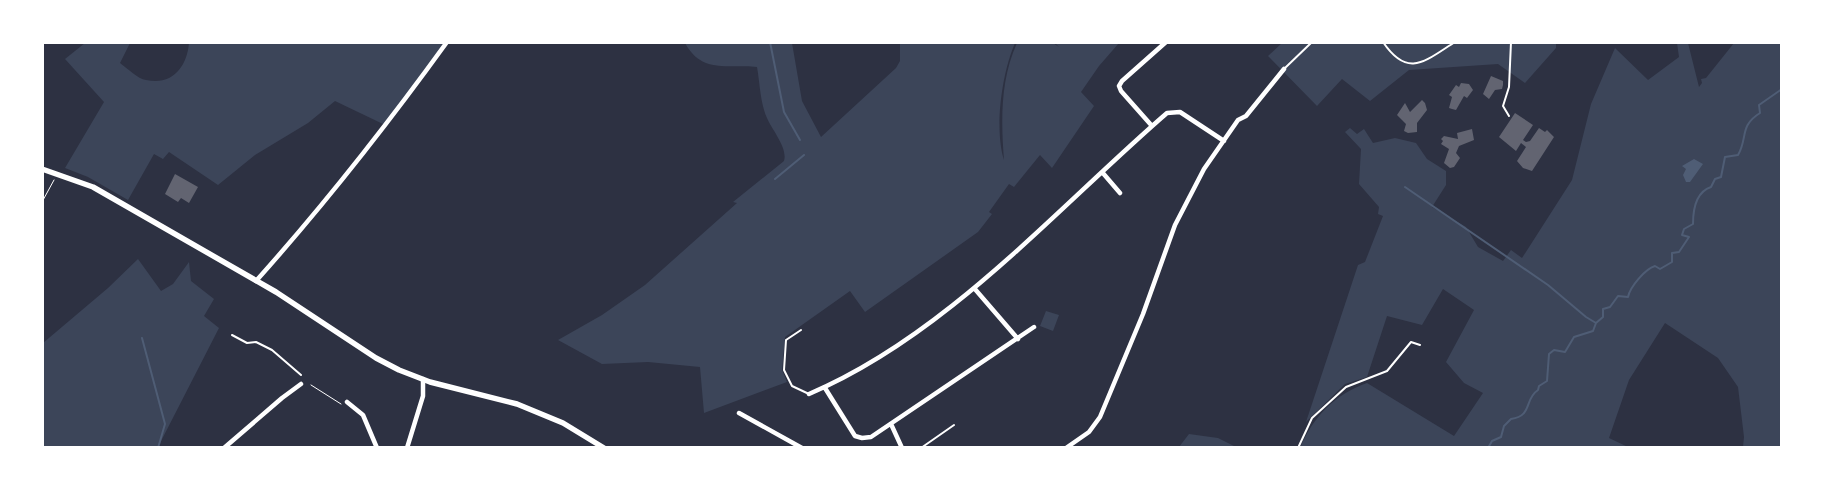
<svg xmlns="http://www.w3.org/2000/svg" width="1824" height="490" viewBox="0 0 1824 490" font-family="Quicksand,sans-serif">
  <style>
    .green { fill: #3c4559 }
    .water { fill: #4f5d75 }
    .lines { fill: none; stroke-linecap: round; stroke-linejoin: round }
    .stream { stroke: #4f5d75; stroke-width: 2 }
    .building { fill: #626471 }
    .path { stroke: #fff; stroke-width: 1 }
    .service { stroke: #fff; stroke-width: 2 }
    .minor { stroke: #fff; stroke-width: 4.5 }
    .secondary { stroke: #fff; stroke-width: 5.5 }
  </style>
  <rect width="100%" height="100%" fill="#2d3142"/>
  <!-- green -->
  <path class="green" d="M1283 42H1556V48L1525 83 1498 64 1409 70 1370 101 1342 79 1317 106 1268 56Z
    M85 43H130L120 63C127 68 138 79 146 80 173 86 187 66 189 43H448L388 121 383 124 335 101 308 123 255 155 218 185 169 152 163 159 154 154 128 200 88 177 65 168 104 102 65 59Z
    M685 43H792L802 101 821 137 896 68 900 61V43H1015C1002 73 994 128 1004 160 1001 122 1000 80 1017 43H1053L1059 47 1055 43H1119L1099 66 1081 92 1094 106 1052 168 1040 155 1014 187 1009 184 989 212 992 214 978 232 865 312 850 291 785 337 782 370 787 382 704 413 700 367 648 362 602 364 558 340 602 315 645 285 737 203 733 202 784 161C788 148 772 130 767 118 760 102 760 84 757 67 727 64 702 74 685 43Z
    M1677 43H1688L1699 87 1702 83 1701 79 1706 78 1734 43H1781V447H1743L1744 437 1738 387 1718 358 1665 323 1629 380 1609 438 1628 447 1300 448C1313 417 1335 394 1367 383L1454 436 1483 393 1464 383 1446 362 1474 310 1443 289 1422 325 1387 316 1367 377 1345 384 1306 422 1358 265 1365 262 1383 216 1378 214 1379 207 1359 184 1361 149 1345 132 1350 128 1357 134 1364 129 1373 143 1395 138 1416 143 1427 159 1446 171V185L1432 207 1466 227 1478 247 1503 261 1511 250 1522 258 1572 180 1591 104 1615 48 1648 80 1679 57Z
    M138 259 161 291 173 284 189 262 191 281 214 299 204 316 219 328 158 447H43V343L108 288Z
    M1046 311 1059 315 1053 331 1040 326Z
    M1189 434 1218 438 1236 447H1179Z"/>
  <!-- water -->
  <path class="water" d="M1694 159 1703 164 1690 182H1686L1683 175 1686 169 1682 166Z"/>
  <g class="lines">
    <!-- stream -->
    <path class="stream" d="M770 42 784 112 800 140
      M775 179 804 155
      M1405 187 1548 285 1586 317 1596 323
      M142 338 165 424 158 448
      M1488 448 1492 441 1501 437 1504 426 1511 419C1533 416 1524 399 1538 390L1539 386 1547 381 1549 354 1554 350 1565 352 1574 337 1593 331 1596 323 1603 317V309L1610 307 1618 296 1628 297C1630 287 1645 269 1655 266L1660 269 1672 262V253L1679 252 1689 237 1682 235 1684 229 1693 224C1693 210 1696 192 1711 187L1715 179 1721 177 1725 157 1738 155C1748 138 1739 126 1760 113L1759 105 1782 89"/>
  </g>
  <!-- building -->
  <path class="building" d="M1491 76 1503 81V85L1502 89 1495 90 1489 99 1483 94Z
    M1461 83 1469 84 1473 90 1467 98 1464 96 1456 110 1452 109 1449 108 1452 97 1449 95 1456 85 1459 87Z
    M1422 100 1425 103 1427 110 1417 123V132L1408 133 1404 131 1406 124 1397 115 1405 103 1410 112Z
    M1515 113 1533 125 1523 140 1526 142 1530 141 1539 128 1545 132 1547 130 1554 137 1532 171 1523 168 1517 161 1526 147 1521 143 1516 151 1499 137Z
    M1472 129 1474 140 1459 146 1456 153 1460 158 1454 167 1450 168 1444 163 1449 149 1441 144 1443 141 1441 139 1444 136 1458 139 1457 133Z
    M175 174 198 187 189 203 181 198 178 202 165 194Z"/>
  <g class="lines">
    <!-- path -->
    <path class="path" d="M42 202 54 180
      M311 385 341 404"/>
    <!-- service -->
    <path class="service" d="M1383 42C1408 79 1425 61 1455 42
      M1285 68 1312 42
      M1509 116 1503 106 1509 87 1511 42
      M801 330 786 340 784 370 792 386 809 394
      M232 335 247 343 256 342 272 350 301 375
      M921 448 954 425
      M1298 448 1312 418 1346 387 1387 371 1411 342 1420 345"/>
    <!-- minor -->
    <path class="minor" d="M1152 126 1121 91 1119 86 1122 81 1166 42
      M1102 172 1120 193
      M256 281C324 205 387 125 447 42
      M974 288 1018 339
      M825 388 855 436 862 438 871 437 1034 327
      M809 394C946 336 1056 209 1167 113L1180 112 1224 141
      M347 402 363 415 377 448
      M739 413 802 448
      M891 424 902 448
      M224 448 282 398 301 384
      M407 448 423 396V379
      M1066 448 1089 432 1100 417 1143 314 1175 225 1204 169 1238 120 1246 116 1284 69"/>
    <!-- secondary -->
    <path class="secondary" d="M42 169 93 187 276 292 376 358 399 370 430 382 517 404 563 423 604 448"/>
  </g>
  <!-- border -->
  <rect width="1824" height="490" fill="none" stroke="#ffffff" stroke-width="88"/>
</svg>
